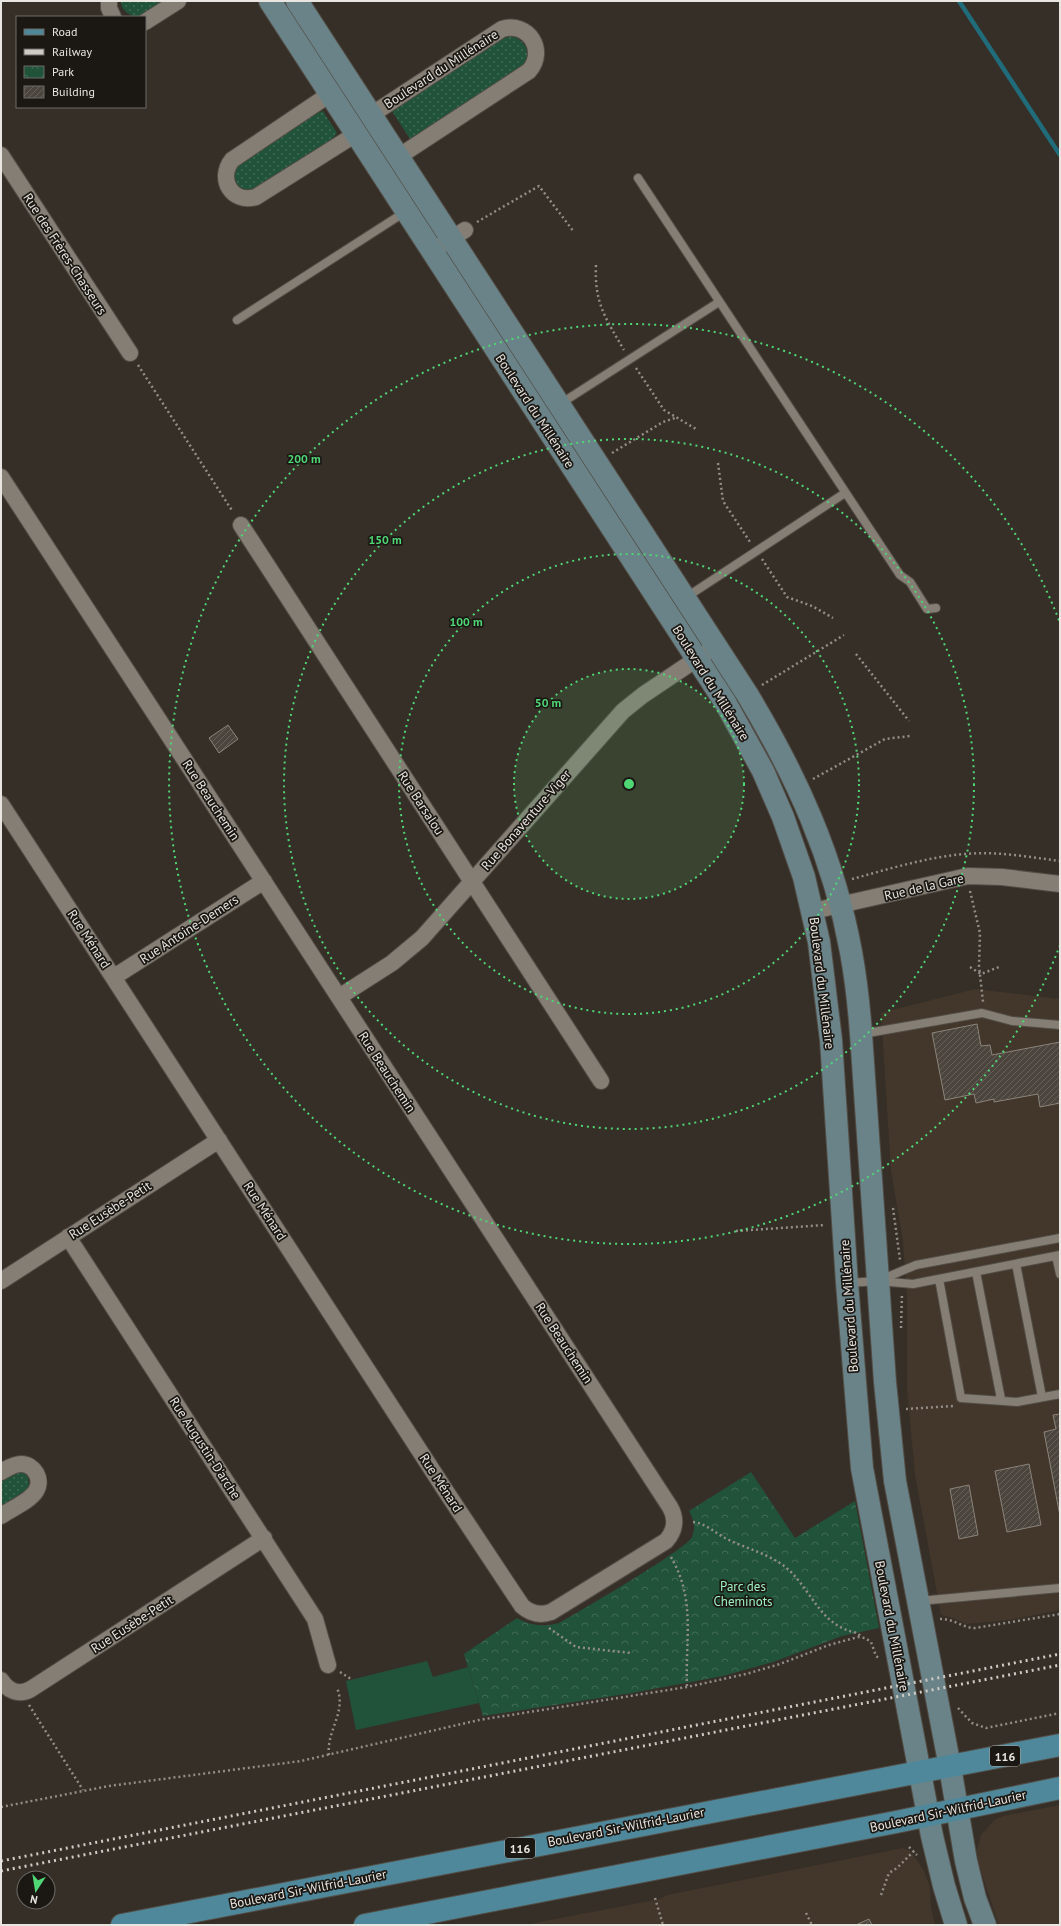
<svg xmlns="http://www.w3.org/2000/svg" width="1061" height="1926" viewBox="0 0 1061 1926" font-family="'PT Sans',sans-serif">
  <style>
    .built { fill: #42372a }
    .grass { fill: url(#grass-dots) }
    .park { fill: url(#park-crowns) }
    .garden { fill: #205339 }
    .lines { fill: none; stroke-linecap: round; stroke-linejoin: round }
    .stream { stroke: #206c7a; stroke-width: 4.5 }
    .building { fill: url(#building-hatch); stroke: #8b847b }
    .lane-casing { stroke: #524d46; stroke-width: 10 }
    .street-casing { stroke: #524d46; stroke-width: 18 }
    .secondary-casing { stroke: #524d46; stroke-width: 24 }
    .primary-casing { stroke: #524d46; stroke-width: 24 }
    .path { stroke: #938d87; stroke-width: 2.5; stroke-dasharray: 2 3; stroke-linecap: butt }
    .lane { stroke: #857e75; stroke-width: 8 }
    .street { stroke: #857e75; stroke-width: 16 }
    .secondary { stroke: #6a8388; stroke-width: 22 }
    .primary { stroke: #4f889a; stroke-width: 22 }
    .rail { stroke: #cecac4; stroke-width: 3; stroke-dasharray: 2 4; stroke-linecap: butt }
    .ring { fill: none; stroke: #4fd675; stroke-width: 2; stroke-dasharray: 2 4 }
    .labels { text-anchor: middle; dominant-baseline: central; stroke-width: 3.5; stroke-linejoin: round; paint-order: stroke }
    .shield { fill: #1b1814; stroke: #aba8a3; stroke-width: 1 }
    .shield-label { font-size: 12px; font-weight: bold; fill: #e9e5e0 }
    .street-label { font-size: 13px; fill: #e9e5e0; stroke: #1b1814 }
    .park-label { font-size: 13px; fill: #9df1c1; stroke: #1b1814 }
    .centre { fill: #4fd675; stroke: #1b1814; stroke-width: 2 }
    .ring-label { font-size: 12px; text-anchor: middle; font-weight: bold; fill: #4fd675; stroke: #1b1814; stroke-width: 3.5; stroke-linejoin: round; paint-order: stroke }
  </style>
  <defs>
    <pattern id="grass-dots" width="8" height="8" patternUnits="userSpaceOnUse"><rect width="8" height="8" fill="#205339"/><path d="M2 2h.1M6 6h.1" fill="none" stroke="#406c55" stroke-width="1.8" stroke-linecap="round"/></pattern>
    <pattern id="park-crowns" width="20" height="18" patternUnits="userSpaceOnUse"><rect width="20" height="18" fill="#205339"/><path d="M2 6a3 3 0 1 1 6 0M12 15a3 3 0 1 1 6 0" fill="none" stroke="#406c55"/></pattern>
    <pattern id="building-hatch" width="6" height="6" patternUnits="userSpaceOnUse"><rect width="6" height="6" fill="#4b453d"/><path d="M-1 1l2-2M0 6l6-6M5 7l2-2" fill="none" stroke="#656059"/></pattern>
  </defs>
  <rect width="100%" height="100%" fill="#362f27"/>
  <!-- built -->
  <path class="built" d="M975 989 1060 999V1610L1009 1620 966 1624 953 1618 941 1615 915 1475 907 1390V1297L903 1241 891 1171 881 1013Z
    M1060 1805V1925H999L978 1862 977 1849 981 1835 994 1820 1003 1816Z
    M903 1848 910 1851 916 1859 924 1871 930 1887 931 1907 935 1925H524L660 1899 667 1895Z"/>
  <!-- grass -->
  <path class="grass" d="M121 1H165L138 17C129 15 121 11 121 1Z
    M512 36C526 41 530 51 525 65L410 139 392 111 396 107 500 39Z
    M323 111 337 133 332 139 257 188C239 195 233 183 235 167L314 114Z
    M18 1473H24L28 1477 29 1486 25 1491 1 1506V1482Z"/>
  <!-- park -->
  <path class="park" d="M751 1472 795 1538 855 1501 879 1628 842 1636 773 1662 723 1676 632 1693 483 1716 464 1654 517 1618C531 1626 543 1627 559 1623 577 1613 687 1549 692 1537 696 1527 694 1520 689 1511Z"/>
  <!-- garden -->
  <path class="garden" d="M427 1661 433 1677 468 1667 479 1703 356 1730 346 1681Z"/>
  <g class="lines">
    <!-- stream -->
    <path class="stream" d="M959 1 1060 155"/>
  </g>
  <!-- building -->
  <path class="building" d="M228 725 238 739 219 753 209 738Z
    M977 1024 981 1046 990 1045 992 1055 1060 1042V1103L1040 1107 1038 1094 994 1102V1099L976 1103 974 1094 945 1100 932 1033Z
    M1060 1414V1516L1044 1432 1056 1429 1053 1415Z
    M1029 1464 1041 1525 1007 1532 995 1471Z
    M969 1485 978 1535 959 1539 950 1489Z
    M869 1919 872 1925H856Z"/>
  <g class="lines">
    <!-- lane casing -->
    <g class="lane-casing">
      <path id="lane" d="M638 178 900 575 910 582 927 609 936 608
        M237 320 405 212
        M560 404 719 302
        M685 598 845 493
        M862 1034 982 1013 1012 1021 1060 1025
        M1056 1256 1060 1274
        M1016 1264 1042 1397
        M976 1272 1001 1399
        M939 1279 961 1398 1017 1402 1060 1394
        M880 1280 916 1265 1060 1238
        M848 1283 878 1281 913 1284 1060 1255
        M919 1601 1060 1588"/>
    </g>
    <!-- street casing -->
    <g class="street-casing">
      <path id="street" d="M109 1V8L113 17
        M145 22 178 1
        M330 94 232 160C217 179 232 204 256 197L356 134
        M371 115 502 29C528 21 547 50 529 71L398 157
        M1 155 130 353
        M432 251 465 230
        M1 477 670 1507C677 1519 675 1531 666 1541L551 1612C540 1616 530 1613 522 1606L447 1493 1 804
        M241 525 601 1081
        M813 911 968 876 1002 877 1060 884
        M114 977 264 881
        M339 997 392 963 422 938 623 711 643 695 716 646
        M68 1237 315 1619 328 1665
        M1 1281 219 1140
        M1 1472C7 1469 13 1464 21 1464 34 1464 43 1479 36 1491 30 1501 11 1509 1 1516
        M1 1680C8 1691 19 1696 31 1689L264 1538"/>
    </g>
    <!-- secondary casing -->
    <g class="secondary-casing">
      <path id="secondary" d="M270 1 725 702 763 771 783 817 804 877 819 942 831 1040 847 1283 862 1468 932 1836 944 1886 956 1925
        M297 1 747 694C796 775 834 858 851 952 856 979 859 1007 861 1034L885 1382 895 1481 950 1767 966 1861 975 1898 985 1925"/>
    </g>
    <!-- primary casing -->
    <g class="primary-casing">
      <path id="primary" d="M122 1925 1060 1745
        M365 1925 896 1822 1060 1788"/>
    </g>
    <!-- path -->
    <path class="path" d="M477 222 539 186 574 232
      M596 265C594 303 606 319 624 350
      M138 365 233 512
      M636 368 664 410 696 429
      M612 453 663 422 675 418
      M718 463 723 501 750 542
      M762 559 787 597 812 606 833 618
      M856 654 909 721
      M762 685 844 635
      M813 779 885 739 910 736
      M852 879C889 869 927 857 965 854 997 851 1029 857 1060 861
      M970 891 980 933 979 966 983 1002
      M970 967 981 974 999 967
      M893 1208 900 1260
      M736 1231 825 1225
      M901 1328 902 1293
      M906 1409 953 1406
      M693 1522C705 1523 714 1532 725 1538 746 1549 772 1554 790 1571 814 1595 822 1627 858 1633L861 1637
      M671 1557C696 1600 685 1640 687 1687
      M940 1619C953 1618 962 1628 975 1628L1060 1614
      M549 1628 576 1647 631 1653
      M340 1672 351 1679
      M29 1705 83 1790
      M958 1708 972 1723 986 1728 1060 1713
      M329 1755C326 1731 347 1712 337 1688
      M1 1807 109 1786 301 1761 479 1720 687 1687 746 1674 780 1664 829 1645 858 1637 865 1638 871 1642 876 1656 880 1659
      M909 1847 917 1855
      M881 1895 889 1873 897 1868 914 1851
      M655 1898 663 1925
      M806 1913 812 1925"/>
    <!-- lane -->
    <use href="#lane" class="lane"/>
    <!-- street -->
    <use href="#street" class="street"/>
    <!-- secondary -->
    <use href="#secondary" class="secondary"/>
    <!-- primary -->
    <use href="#primary" class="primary"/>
    <!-- rail -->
    <path class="rail" d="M1 1861 1060 1654
      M1 1871 1060 1665"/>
  </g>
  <!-- distance rings -->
  <circle cx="629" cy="784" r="115" fill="#4fd675" fill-opacity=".12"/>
  <g class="ring">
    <circle cx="629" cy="784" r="115"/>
    <circle cx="629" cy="784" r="230"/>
    <circle cx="629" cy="784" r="345"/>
    <path d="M1060 945A460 460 0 1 1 1060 623"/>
  </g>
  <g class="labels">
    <!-- shield labels -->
    <g class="shield">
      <rect x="990" y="1746" width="30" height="20" rx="3"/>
      <rect x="505" y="1838" width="30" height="20" rx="3"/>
    </g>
    <g class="shield-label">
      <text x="1005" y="1756">116</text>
      <text x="520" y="1848">116</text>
    </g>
    <!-- street labels -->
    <g class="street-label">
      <text transform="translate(441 69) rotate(-33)">Boulevard du Millénaire</text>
      <text transform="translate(65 254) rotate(57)">Rue des Frères-Chasseurs</text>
      <text transform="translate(535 411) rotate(57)">Boulevard du Millénaire</text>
      <text transform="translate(711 683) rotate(58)">Boulevard du Millénaire</text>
      <text transform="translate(211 800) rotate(57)">Rue Beauchemin</text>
      <text transform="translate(421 803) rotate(57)">Rue Barsalou</text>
      <text transform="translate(526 820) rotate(-49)">Rue Bonaventure-Viger</text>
      <text transform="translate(924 887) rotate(-13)">Rue de la Gare</text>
      <text transform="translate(189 929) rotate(-33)">Rue Antoine-Demers</text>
      <text transform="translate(89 939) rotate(57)">Rue Ménard</text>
      <text transform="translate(822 983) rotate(83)">Boulevard du Millénaire</text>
      <text transform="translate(387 1072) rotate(57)">Rue Beauchemin</text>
      <text transform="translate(110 1210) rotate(-33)">Rue Eusèbe-Petit</text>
      <text transform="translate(265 1211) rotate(57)">Rue Ménard</text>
      <text transform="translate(849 1306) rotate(-94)">Boulevard du Millénaire</text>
      <text transform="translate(564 1343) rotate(57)">Rue Beauchemin</text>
      <text transform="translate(205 1448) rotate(57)">Rue Augustin-D'arche</text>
      <text transform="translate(441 1483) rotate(57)">Rue Ménard</text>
      <text transform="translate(132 1624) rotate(-33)">Rue Eusèbe-Petit</text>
      <text transform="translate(892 1626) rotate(79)">Boulevard du Millénaire</text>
      <text transform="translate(948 1811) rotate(-12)">Boulevard Sir-Wilfrid-Laurier</text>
      <text transform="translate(626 1827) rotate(-11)">Boulevard Sir-Wilfrid-Laurier</text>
      <text transform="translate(308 1889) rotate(-11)">Boulevard Sir-Wilfrid-Laurier</text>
    </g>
    <!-- park labels -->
    <g class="park-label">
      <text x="743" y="1586">Parc des<tspan x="743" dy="15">Cheminots</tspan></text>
    </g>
  </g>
  <circle cx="629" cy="784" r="6" class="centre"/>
  <g class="ring-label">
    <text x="304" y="463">200 m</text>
    <text x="385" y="544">150 m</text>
    <text x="466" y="626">100 m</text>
    <text x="548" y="707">50 m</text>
  </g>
  <!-- border -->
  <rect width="1061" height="1926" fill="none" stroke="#e9e5e0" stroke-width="4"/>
  <!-- legend -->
  <rect x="16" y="16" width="130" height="92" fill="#1b1814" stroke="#6d6a66"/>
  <rect x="24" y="29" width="20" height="6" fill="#4f889a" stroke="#6d6a66"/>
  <text x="52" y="36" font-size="12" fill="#e9e5e0">Road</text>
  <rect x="24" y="49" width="20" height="6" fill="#cecac4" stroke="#6d6a66"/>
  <text x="52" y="56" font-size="12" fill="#e9e5e0">Railway</text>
  <rect x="24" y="66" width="20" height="12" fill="url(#park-crowns)" stroke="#6d6a66"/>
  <text x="52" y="76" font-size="12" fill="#e9e5e0">Park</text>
  <rect x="24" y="86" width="20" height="12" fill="url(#building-hatch)" stroke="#6d6a66"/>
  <text x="52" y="96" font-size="12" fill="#e9e5e0">Building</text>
  <!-- north arrow -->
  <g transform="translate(36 1890) rotate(192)"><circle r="19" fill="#1b1814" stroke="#6d6a66"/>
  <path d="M0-3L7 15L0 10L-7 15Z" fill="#4fd675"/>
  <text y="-6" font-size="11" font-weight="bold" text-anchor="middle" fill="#e9e5e0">N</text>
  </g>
</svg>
